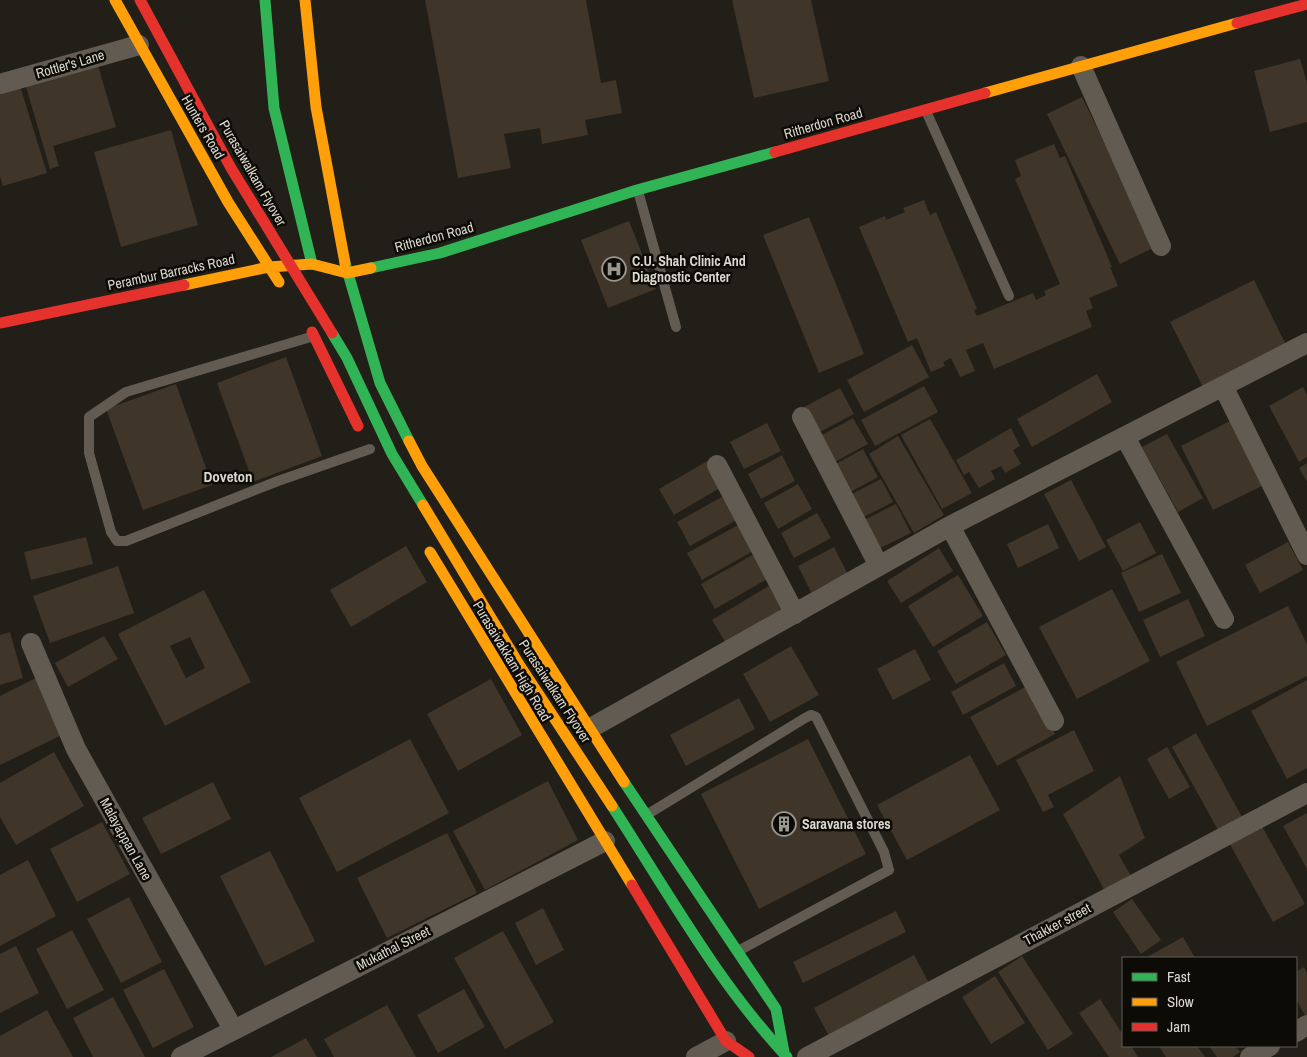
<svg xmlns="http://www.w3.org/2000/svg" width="1307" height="1057" viewBox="0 0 1307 1057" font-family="'Archivo Narrow',sans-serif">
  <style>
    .building { fill: #3f3529; fill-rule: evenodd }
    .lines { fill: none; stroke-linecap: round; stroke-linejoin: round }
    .lane { stroke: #625b52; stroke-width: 10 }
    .street { stroke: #625b52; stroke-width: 20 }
    .fast { stroke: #30b455; stroke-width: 11 }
    .slow { stroke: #ff9f0a; stroke-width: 11 }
    .jam { stroke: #e5322d; stroke-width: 11 }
    .labels { text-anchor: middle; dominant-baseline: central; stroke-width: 5; stroke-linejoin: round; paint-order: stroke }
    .street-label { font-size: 14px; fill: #dad7cf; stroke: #0d0b06 }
    .poi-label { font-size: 14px; font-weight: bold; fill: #dad7cf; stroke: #0d0b06; text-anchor: start }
    .neighbourhood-label { font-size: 15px; font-weight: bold; fill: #dad7cf; stroke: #0d0b06 }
  </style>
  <rect width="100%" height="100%" fill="#221f18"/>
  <!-- building -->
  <path class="building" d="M425 0H586L601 83 616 80 622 113 585 120 588 135 542 144 540 128 504 134 511 168 458 178Z
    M732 0H811L829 81 754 98Z
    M1300 59 1307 83V122L1270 132 1254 71Z
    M97 62 116 127 53 146 59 166 50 169 25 83Z
    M20 86 47 173 3 186 0 177V92Z
    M1082 97 1155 247 1120 264 1047 114Z
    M171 130 198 225 121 247 94 152Z
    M1054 144 1060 158 1065 156 1112 267H1110L1118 286 1089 298 1093 308 1086 311 1092 327 994 369 983 343 966 350 975 371 960 377 951 358 943 362 945 366 931 372 917 338 908 342 859 227 885 216 886 220 905 212 903 208 924 200 930 215 936 212 977 309 974 310 977 316 1033 293 1036 300 1046 295 1044 291 1060 284 1015 179 1021 176 1015 160Z
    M809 217 864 354 819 373 763 235Z
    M629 221 656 289 608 308 581 240Z
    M1254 280 1288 349 1205 391 1170 322Z
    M912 345 929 377 864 412 847 380Z
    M286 357 322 456 253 482 217 383Z
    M1097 374 1112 402 1032 447 1017 419Z
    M176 384 212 485 143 510 106 409Z
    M924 386 938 412 875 446 861 420Z
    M1303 387 1307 395V457L1299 462 1269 406Z
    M840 388 854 414 818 433 804 407Z
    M853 418 868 444 833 463 818 437Z
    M930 419 972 493 942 509 901 435Z
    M1232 420 1264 485 1213 510 1181 446Z
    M767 423 781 451 744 469 730 442Z
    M1011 428 1020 446 1013 450 1021 464 1005 473 1001 466 991 471 995 479 979 488 969 472 964 475 956 460Z
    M1167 434 1203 498 1178 512 1142 447Z
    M898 436 944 515 914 533 869 454Z
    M863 449 878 477 845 495 830 467Z
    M782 455 795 481 761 499 748 474Z
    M709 460 725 485 674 515 659 489Z
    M1307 463V482L1299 468Z
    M881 479 893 502 858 520 846 497Z
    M1071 480 1106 547 1079 561 1044 494Z
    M798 484 812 509 778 529 764 503Z
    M727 494 740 518 690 546 677 522Z
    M896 504 911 533 874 551 860 522Z
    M817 513 831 538 794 558 781 533Z
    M1140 522 1156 553 1123 571 1106 540Z
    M740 524 755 550 702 580 687 553Z
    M1048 524 1059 548 1018 568 1007 544Z
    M86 537 93 564 31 580 24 552Z
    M1288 542 1303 570 1260 593 1245 565Z
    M406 546 427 582 351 627 330 590Z
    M834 547 847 573 811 592 798 566Z
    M939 548 953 571 901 603 887 581Z
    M756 553 769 578 715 609 701 584Z
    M1162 554 1181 593 1139 612 1121 573Z
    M118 566 134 613 50 643 33 596Z
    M958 575 983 616 933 647 908 606Z
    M772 584 787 610 727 645 712 620Z
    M1112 589 1150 661 1077 699 1039 627Z
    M204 590 251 682 165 726 118 634ZM190 637 205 668 186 678 170 646Z
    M1188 599 1205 636 1160 657 1143 620Z
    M1288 606 1307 644V676L1207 726 1176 662Z
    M987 622 1006 655 956 684 937 651Z
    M10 632 23 678 0 685V635Z
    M104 636 118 659 68 687 55 663Z
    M791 646 819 695 770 722 743 674Z
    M915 649 931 680 893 700 877 669Z
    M1004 663 1016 686 963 715 951 692Z
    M36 678 64 734 0 765V696Z
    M491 679 522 735 458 771 427 714Z
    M1307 680V768L1287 779 1251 711Z
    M1029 685 1055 734 997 766 970 717Z
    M739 698 755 729 686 766 670 735Z
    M1074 730 1094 771 1048 795 1054 807 1043 812 1016 760Z
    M1196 733 1242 817 1218 830 1172 747Z
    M410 739 449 813 337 872 299 798Z
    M808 739 866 854 759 909 701 794Z
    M1167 747 1190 787 1169 799 1147 759Z
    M54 752 84 806 16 845 0 817V783Z
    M970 755 1000 810 907 860 877 805Z
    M1120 776 1145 838 1119 855 1134 881 1107 895 1063 814Z
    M548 781 578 840 485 890 453 831Z
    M213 782 231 819 161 854 142 818Z
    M1307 813V869L1283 826Z
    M1259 821 1305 904 1273 922 1227 839Z
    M102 822 130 874 77 902 50 849Z
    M447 833 477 893 387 938 357 878Z
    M270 851 315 941 265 966 220 876Z
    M28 860 56 916 0 946V875Z
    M129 897 162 962 121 983 87 919Z
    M1132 899 1161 940 1141 954 1113 912Z
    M543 908 564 950 536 965 515 923Z
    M896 911 906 932 803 983 793 962Z
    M72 930 104 990 67 1009 36 949Z
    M503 931 554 1022 505 1049 454 958Z
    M1183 937 1195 958H1150L1149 956Z
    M16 946 39 993 0 1013V954Z
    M914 955 930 985 830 1038 814 1008Z
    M1022 956 1073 1034 1048 1050 998 972Z
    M1304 967 1307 973V1019L1296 999V972Z
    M164 969 194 1027 153 1048 123 990Z
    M995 976 1025 1023 991 1044 962 997Z
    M464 989 485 1027 438 1053 417 1015Z
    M113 997 145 1057H93L73 1018Z
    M1100 999 1123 1035V1046H1131L1138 1057H1109L1079 1013Z
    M387 1005 416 1057H334L324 1039Z
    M47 1010 73 1057H0V1036Z
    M306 1038 317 1057H271Z
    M1159 1046H1197L1205 1057H1166Z
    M1209 1046H1236L1240 1052 1233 1057H1217Z"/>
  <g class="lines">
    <!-- lane -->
    <path class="lane" d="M926 111 1009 296
      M638 191 676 327
      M314 336 126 392 89 417V453L111 532 117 541H126L278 481 370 449
      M648 814 805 718 811 715 816 717 884 852 889 870 738 951"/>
    <!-- street -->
    <path class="street" d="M1081 66 1161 246
      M0 84 139 45
      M1223 386 1307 555
      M802 417 879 566
      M1125 437 1224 619
      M717 465 795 614
      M950 526 1054 721
      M31 643 76 749 233 1029
      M589 729 950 526 1307 343
      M1296 1032 1307 1025
      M181 1057 605 841
      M696 1057 726 1041
      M807 1057 1307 793
      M1250 1057 1270 1046"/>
    <!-- fast -->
    <path class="fast" d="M265 0 274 108 312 264
      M345 263 380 383 409 441
      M371 268 440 253 637 190 775 152
      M332 333 347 358 392 454 423 505
      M624 782 776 1009 784 1052
      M612 806C667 891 718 983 787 1057"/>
    <!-- slow -->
    <path class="slow" d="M115 0 228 202 279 282
      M305 0 316 107 345 263
      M985 93 1237 23
      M184 285 269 267 312 264 347 273 371 268
      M409 441 422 466 624 782
      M423 505 520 666 612 806
      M430 552 632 885"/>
    <!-- jam -->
    <path class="jam" d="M140 0 231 168 332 333
      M1237 23 1307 4
      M775 152 985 93
      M0 323 184 285
      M312 332 358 426
      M632 885 726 1041 749 1057"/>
  </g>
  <!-- icons -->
  <defs>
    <g id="hospital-ring" transform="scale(1.25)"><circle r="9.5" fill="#0d0b06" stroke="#9a978f" stroke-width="1.5"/><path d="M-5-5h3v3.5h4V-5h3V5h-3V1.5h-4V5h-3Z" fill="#9a978f"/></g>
    <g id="building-ring" transform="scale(1.25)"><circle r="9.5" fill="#0d0b06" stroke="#9a978f" stroke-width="1.5"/><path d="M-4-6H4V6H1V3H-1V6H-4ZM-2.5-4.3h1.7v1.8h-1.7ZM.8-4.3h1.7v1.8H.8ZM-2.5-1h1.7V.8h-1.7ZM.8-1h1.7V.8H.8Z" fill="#9a978f"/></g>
  </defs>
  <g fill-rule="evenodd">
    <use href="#hospital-ring" x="614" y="269"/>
    <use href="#building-ring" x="784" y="824"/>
  </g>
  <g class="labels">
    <!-- street labels -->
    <g class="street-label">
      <text transform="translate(70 64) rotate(-16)">Rottler's Lane</text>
      <text transform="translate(823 123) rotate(-16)">Ritherdon Road</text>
      <text transform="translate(203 127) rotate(60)">Hunters Road</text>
      <text transform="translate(253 173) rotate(60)">Purasaiwalkam Flyover</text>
      <text transform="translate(434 237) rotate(-15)">Ritherdon Road</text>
      <text transform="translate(171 272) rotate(-12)">Perambur Barracks Road</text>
      <text transform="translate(512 661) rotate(59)">Purasaivakkam High Road</text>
      <text transform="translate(555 691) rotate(57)">Purasaiwalkam Flyover</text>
      <text transform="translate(126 839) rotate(61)">Malayappan Lane</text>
      <text transform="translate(1057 924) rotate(-28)">Thakker street</text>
      <text transform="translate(393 948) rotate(-27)">Mukathal Street</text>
    </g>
    <!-- poi labels -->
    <g class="poi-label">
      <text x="632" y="261">C.U. Shah Clinic And<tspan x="632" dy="16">Diagnostic Center</tspan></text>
      <text x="802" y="824">Saravana stores</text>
    </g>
    <!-- neighbourhood labels -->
    <g class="neighbourhood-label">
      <text x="228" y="476">Doveton</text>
    </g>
  </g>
  <!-- legend -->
  <rect x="1122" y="957" width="175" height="90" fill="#0d0b06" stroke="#5f5d56"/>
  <rect x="1132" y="973" width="25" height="8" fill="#30b455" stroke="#5f5d56"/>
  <text x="1167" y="982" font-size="15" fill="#dad7cf">Fast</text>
  <rect x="1132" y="998" width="25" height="8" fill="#ff9f0a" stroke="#5f5d56"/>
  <text x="1167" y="1007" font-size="15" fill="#dad7cf">Slow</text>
  <rect x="1132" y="1023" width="25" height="8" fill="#e5322d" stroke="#5f5d56"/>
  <text x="1167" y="1032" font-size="15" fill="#dad7cf">Jam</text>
</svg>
